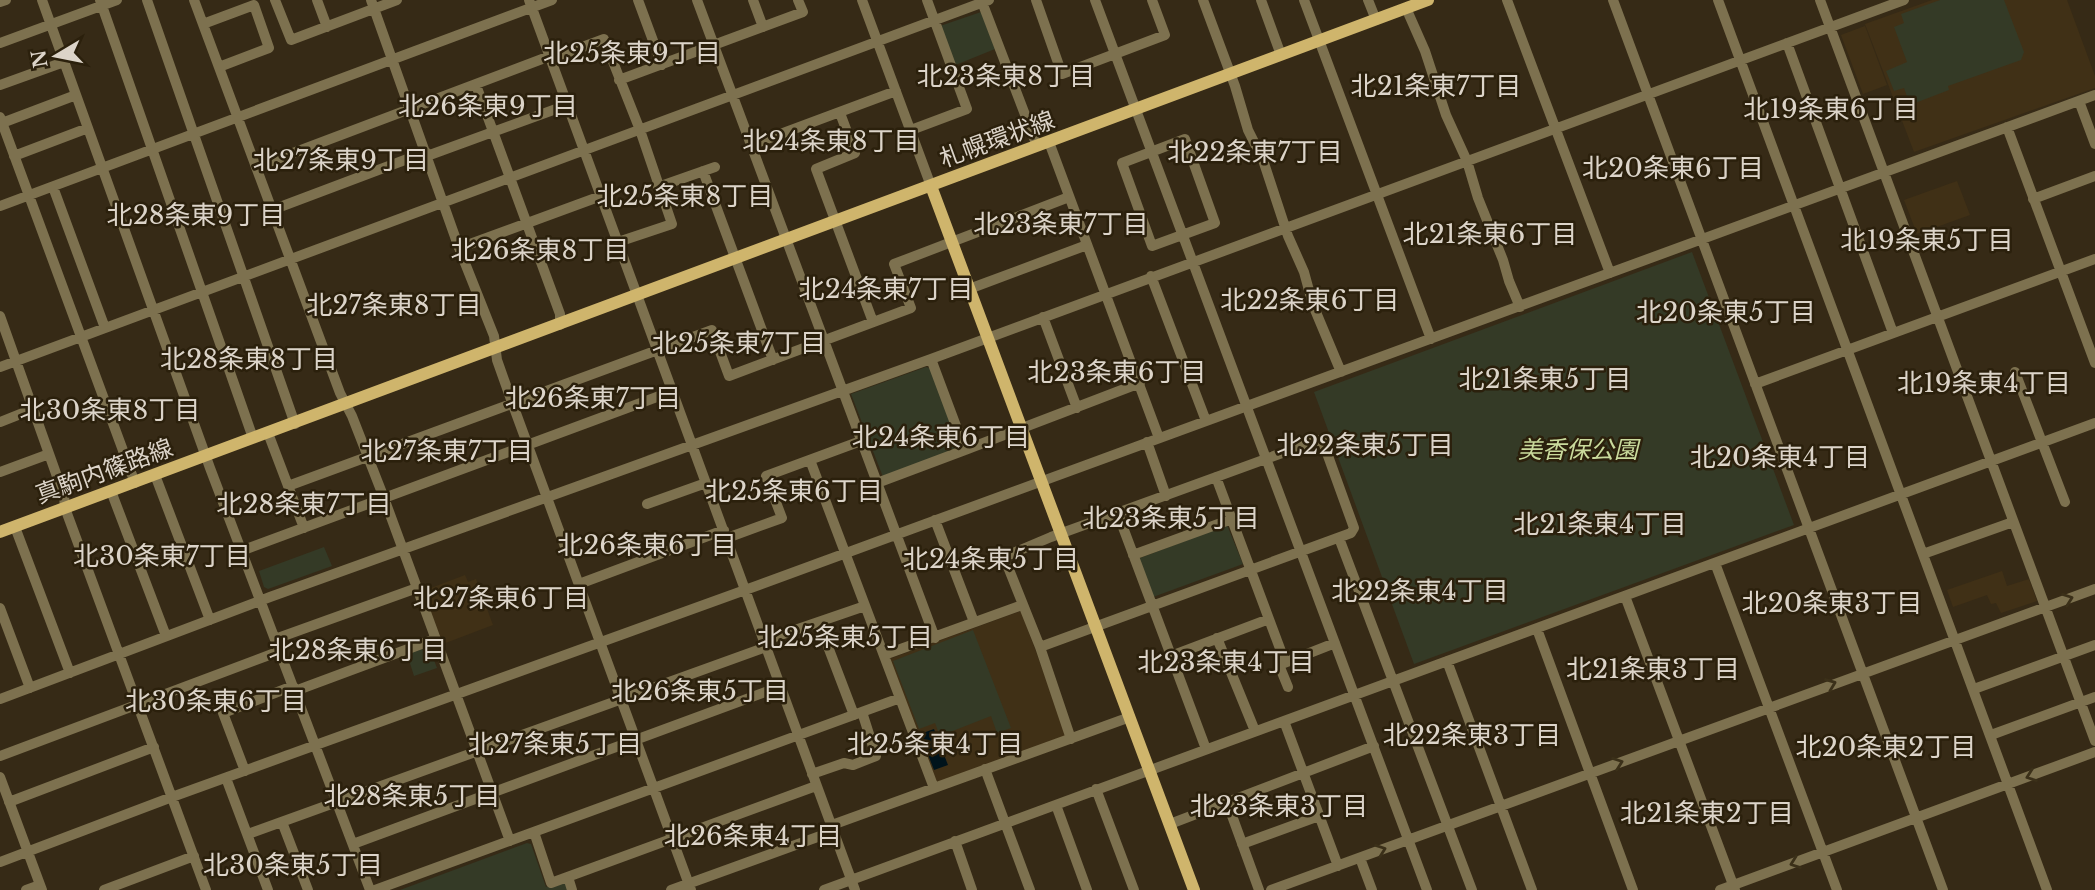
<svg xmlns="http://www.w3.org/2000/svg" width="2095" height="890" viewBox="0 0 2095 890" font-family="'Libre Baskerville','Noto Sans JP',serif">
  <style>
    .built { fill: #403016 }
    .green { fill: #343a26 }
    .water { fill: #00131b }
    .lines { fill: none; stroke-linecap: round; stroke-linejoin: round }
    .minor { stroke: #7d714f; stroke-width: 10 }
    .major { stroke: #cfb56c; stroke-width: 12 }
    .oneway { stroke: #3b3019 }
    .labels { text-anchor: middle; dominant-baseline: central; stroke-width: 5; stroke-linejoin: round; paint-order: stroke }
    .street-label { font-size: 24px; fill: #dcd4c9; stroke: #2b200c }
    .park-label { font-size: 24px; font-style: italic; fill: #c9da9c; stroke: #2b200c }
    .neighbourhood-label { font-size: 26px; fill: #dcd4c9; stroke: #2b200c }
  </style>
  <rect width="100%" height="100%" fill="#362a16"/>
  <!-- built -->
  <path class="built" d="M1932 0H2067L2095 76V88L1914 152 1865 24Z
    M1865 26 1887 85 1863 94 1841 35Z
    M1957 181 1970 215 1917 234 1904 200Z
    M2002 571 2007 586 2029 579 2037 601 2001 613 1996 603 1991 604 1987 595 1953 607 1947 590Z
    M465 575 468 582 476 579 493 625 443 644 423 591Z
    M1021 611 1067 736 936 783 889 659Z"/>
  <!-- green -->
  <path class="green" d="M1940 0H2004L2024 52 2021 60 1948 86 1949 90 1910 105 1904 88 1894 91 1886 71 1907 62 1894 27 1904 23 1901 14Z
    M981 12 995 49 953 66 940 26Z
    M1692 252 1794 525 1414 664 1314 392Z
    M926 367 932 369 962 448 883 477 851 394Z
    M1227 525 1243 564 1153 597 1139 562 1140 558Z
    M324 547 332 566 268 589 264 587 259 571Z
    M973 630 1011 728 997 733 991 716 940 736 935 723 919 729 893 661Z
    M429 647 437 668 414 676 407 654Z
    M527 843 531 844 546 887 562 881 566 884 568 890H400Z"/>
  <!-- water -->
  <path class="water" d="M934 729 948 765 934 770 920 734Z"/>
  <g class="lines">
    <!-- minor -->
    <path class="minor" d="M42 0 210 468 370 890
      M100 0 253 438
      M147 0 295 424
      M194 0 340 393 352 416 384 498 510 841
      M275 0 291 40 397 0
      M317 0 327 27
      M371 0 459 248 494 336 497 360 513 405 691 890
      M529 0 855 890
      M638 0 662 65
      M697 0 935 638
      M753 0 763 27
      M862 0 931 186
      M1036 0 1062 74 1165 35 1152 0
      M1095 0 1427 890
      M1203 0 1235 86 1248 130 1263 160 1288 236 1304 272 1313 305 1341 372
      M1261 0 1281 55
      M1304 0 1431 339
      M1368 0 1376 20
      M1507 0 1610 273
      M1613 0 1943 890
      M1718 0 2047 890
      M1820 0 2095 741
      M0 2 6 0
      M982 2 1037 146
      M1406 8 1425 51 1446 115 1467 161 1478 198 1503 260 1509 281 1520 307
      M203 24 254 5 269 48 219 67
      M0 43 117 0
      M1787 43 1893 333
      M550 59 604 39 640 130 672 224 618 242
      M619 80 803 12 798 0
      M0 85 64 62
      M476 85 560 314V325
      M2079 101 2095 144
      M840 113 855 153 816 169 873 322
      M0 117 135 483
      M2 123 76 95
      M2007 127 2095 363
      M911 130 967 109 927 0
      M1185 139 1215 223 1152 246 1122 163Z
      M1049 142 1159 438
      M751 145 896 91
      M14 156 88 128
      M427 156 567 105
      M256 167 550 56
      M703 171 773 360
      M53 187 105 328
      M658 187 715 167
      M2033 199 2095 176
      M0 206 552 0
      M272 210 426 152
      M459 248 601 196
      M1151 276 1206 421
      M969 289 1087 245
      M0 316 64 496 65 508 206 890
      M1043 317 1077 408
      M0 367 989 0
      M2015 372 2065 502
      M1755 384 2095 259
      M0 422 33 409
      M268 433 304 528
      M1147 442 1166 496
      M965 450 1140 383
      M810 460 934 788
      M0 472 49 454
      M155 475 210 620
      M1216 477 1285 662
      M877 483 965 450 931 359
      M288 486 712 330 729 376 911 308 894 264 1069 197
      M111 491 166 636
      M647 504 706 483
      M1118 514 1206 749
      M935 520 974 622
      M15 527 70 673
      M727 538 782 518 766 476 861 441
      M1339 538 1472 890
      M241 551 673 391
      M1923 554 2013 522
      M1133 555 1232 519
      M1715 563 1837 890
      M579 584 724 530
      M1625 596 1735 890
      M0 608 30 688
      M819 623 854 715
      M1537 629 1633 890
      M1217 638 1255 731
      M275 639 417 588
      M763 641 865 606
      M1040 647 1351 533 1354 528 1323 442 1318 440 1051 537 1004 557 1040 647 1071 739
      M884 655 1022 605
      M1171 656 1269 619
      M1447 661 1532 890
      M1288 687 1279 665 1335 643
      M1974 689 2095 645
      M295 691 435 639
      M0 699 270 597 931 359 1904 0
      M1284 721 1338 866
      M1991 735 2095 697
      M0 756 280 651
      M985 769 1030 890
      M245 771 223 713 293 686
      M812 774 844 763 853 765 876 756 862 712
      M0 777 42 890
      M226 778 268 890
      M1096 789 1134 890
      M9 802 154 747
      M1227 802 1259 890
      M1056 805 1087 890
      M282 822 308 890
      M1170 824 1374 746
      M832 825 1130 717
      M534 832 551 883 816 786
      M248 834 766 647
      M955 841 972 890
      M353 844 779 687
      M1242 844 1319 816
      M1360 858 1372 890
      M0 862 172 797 759 585 2095 95
      M568 877 572 890
      M26 890 40 885
      M104 890 194 856
      M375 890 900 698
      M671 890 834 831
      M824 890 2095 423
      M1271 890 2095 589
      M1720 890 2095 752"/>
    <!-- major -->
    <path class="major" d="M931 186 1194 890
      M0 532 1428 0"/>
  </g>
  <!-- one-way arrows -->
  <defs><path id="oneway-chevron" d="M-2-3.5L2.5 0L-2 3.5" fill="none" stroke-width="1.6" stroke-linecap="round" stroke-linejoin="round" transform="scale(1.75)"/></defs>
  <g class="oneway">
    <use href="#oneway-chevron" transform="translate(2068 599) rotate(-20)"/>
    <use href="#oneway-chevron" transform="translate(1831 684) rotate(-21)"/>
    <use href="#oneway-chevron" transform="translate(1618 763) rotate(-20)"/>
    <use href="#oneway-chevron" transform="translate(2031 776) rotate(160)"/>
    <use href="#oneway-chevron" transform="translate(1381 850) rotate(-20)"/>
    <use href="#oneway-chevron" transform="translate(1795 863) rotate(160)"/>
  </g>
  <g class="labels">
    <!-- street labels -->
    <g class="street-label">
      <text transform="translate(997 139) rotate(-20)">札幌環状線</text>
      <text transform="translate(104 471) rotate(-20)">真駒内篠路線</text>
    </g>
    <!-- park labels -->
    <g class="park-label">
      <text x="1578" y="449">美香保公園</text>
    </g>
    <!-- neighbourhood labels -->
    <g class="neighbourhood-label">
      <text x="632" y="53">北25条東9丁目</text>
      <text x="1006" y="76">北23条東8丁目</text>
      <text x="1436" y="86">北21条東7丁目</text>
      <text x="488" y="106">北26条東9丁目</text>
      <text x="1831" y="109">北19条東6丁目</text>
      <text x="831" y="141">北24条東8丁目</text>
      <text x="1255" y="152">北22条東7丁目</text>
      <text x="341" y="160">北27条東9丁目</text>
      <text x="1673" y="168">北20条東6丁目</text>
      <text x="685" y="196">北25条東8丁目</text>
      <text x="196" y="215">北28条東9丁目</text>
      <text x="1061" y="224">北23条東7丁目</text>
      <text x="1490" y="234">北21条東6丁目</text>
      <text x="1927" y="240">北19条東5丁目</text>
      <text x="540" y="250">北26条東8丁目</text>
      <text x="886" y="289">北24条東7丁目</text>
      <text x="1310" y="300">北22条東6丁目</text>
      <text x="394" y="305">北27条東8丁目</text>
      <text x="1726" y="312">北20条東5丁目</text>
      <text x="739" y="343">北25条東7丁目</text>
      <text x="249" y="359">北28条東8丁目</text>
      <text x="1117" y="372">北23条東6丁目</text>
      <text x="1545" y="379">北21条東5丁目</text>
      <text x="1984" y="383">北19条東4丁目</text>
      <text x="593" y="398">北26条東7丁目</text>
      <text x="110" y="410">北30条東8丁目</text>
      <text x="941" y="437">北24条東6丁目</text>
      <text x="1365" y="445">北22条東5丁目</text>
      <text x="447" y="451">北27条東7丁目</text>
      <text x="1780" y="457">北20条東4丁目</text>
      <text x="794" y="491">北25条東6丁目</text>
      <text x="304" y="504">北28条東7丁目</text>
      <text x="1171" y="518">北23条東5丁目</text>
      <text x="1600" y="524">北21条東4丁目</text>
      <text x="647" y="545">北26条東6丁目</text>
      <text x="162" y="556">北30条東7丁目</text>
      <text x="991" y="559">北24条東5丁目</text>
      <text x="1420" y="591">北22条東4丁目</text>
      <text x="501" y="598">北27条東6丁目</text>
      <text x="1832" y="603">北20条東3丁目</text>
      <text x="845" y="637">北25条東5丁目</text>
      <text x="358" y="650">北28条東6丁目</text>
      <text x="1226" y="662">北23条東4丁目</text>
      <text x="1653" y="669">北21条東3丁目</text>
      <text x="700" y="691">北26条東5丁目</text>
      <text x="216" y="701">北30条東6丁目</text>
      <text x="1472" y="735">北22条東3丁目</text>
      <text x="555" y="744">北27条東5丁目</text>
      <text x="935" y="744">北25条東4丁目</text>
      <text x="1886" y="747">北20条東2丁目</text>
      <text x="412" y="796">北28条東5丁目</text>
      <text x="1279" y="806">北23条東3丁目</text>
      <text x="1707" y="813">北21条東2丁目</text>
      <text x="753" y="836">北26条東4丁目</text>
      <text x="293" y="865">北30条東5丁目</text>
    </g>
  </g>
  <!-- north arrow -->
  <g transform="translate(56 56) rotate(260)" stroke="#2b200c" stroke-width="5" paint-order="stroke">
  <path d="M0-5L12 26L0 18L-12 26Z" fill="#dcd4c9"/>
  <text y="-10" font-size="19" font-weight="bold" text-anchor="middle" fill="#dcd4c9">N</text>
  </g>
</svg>
